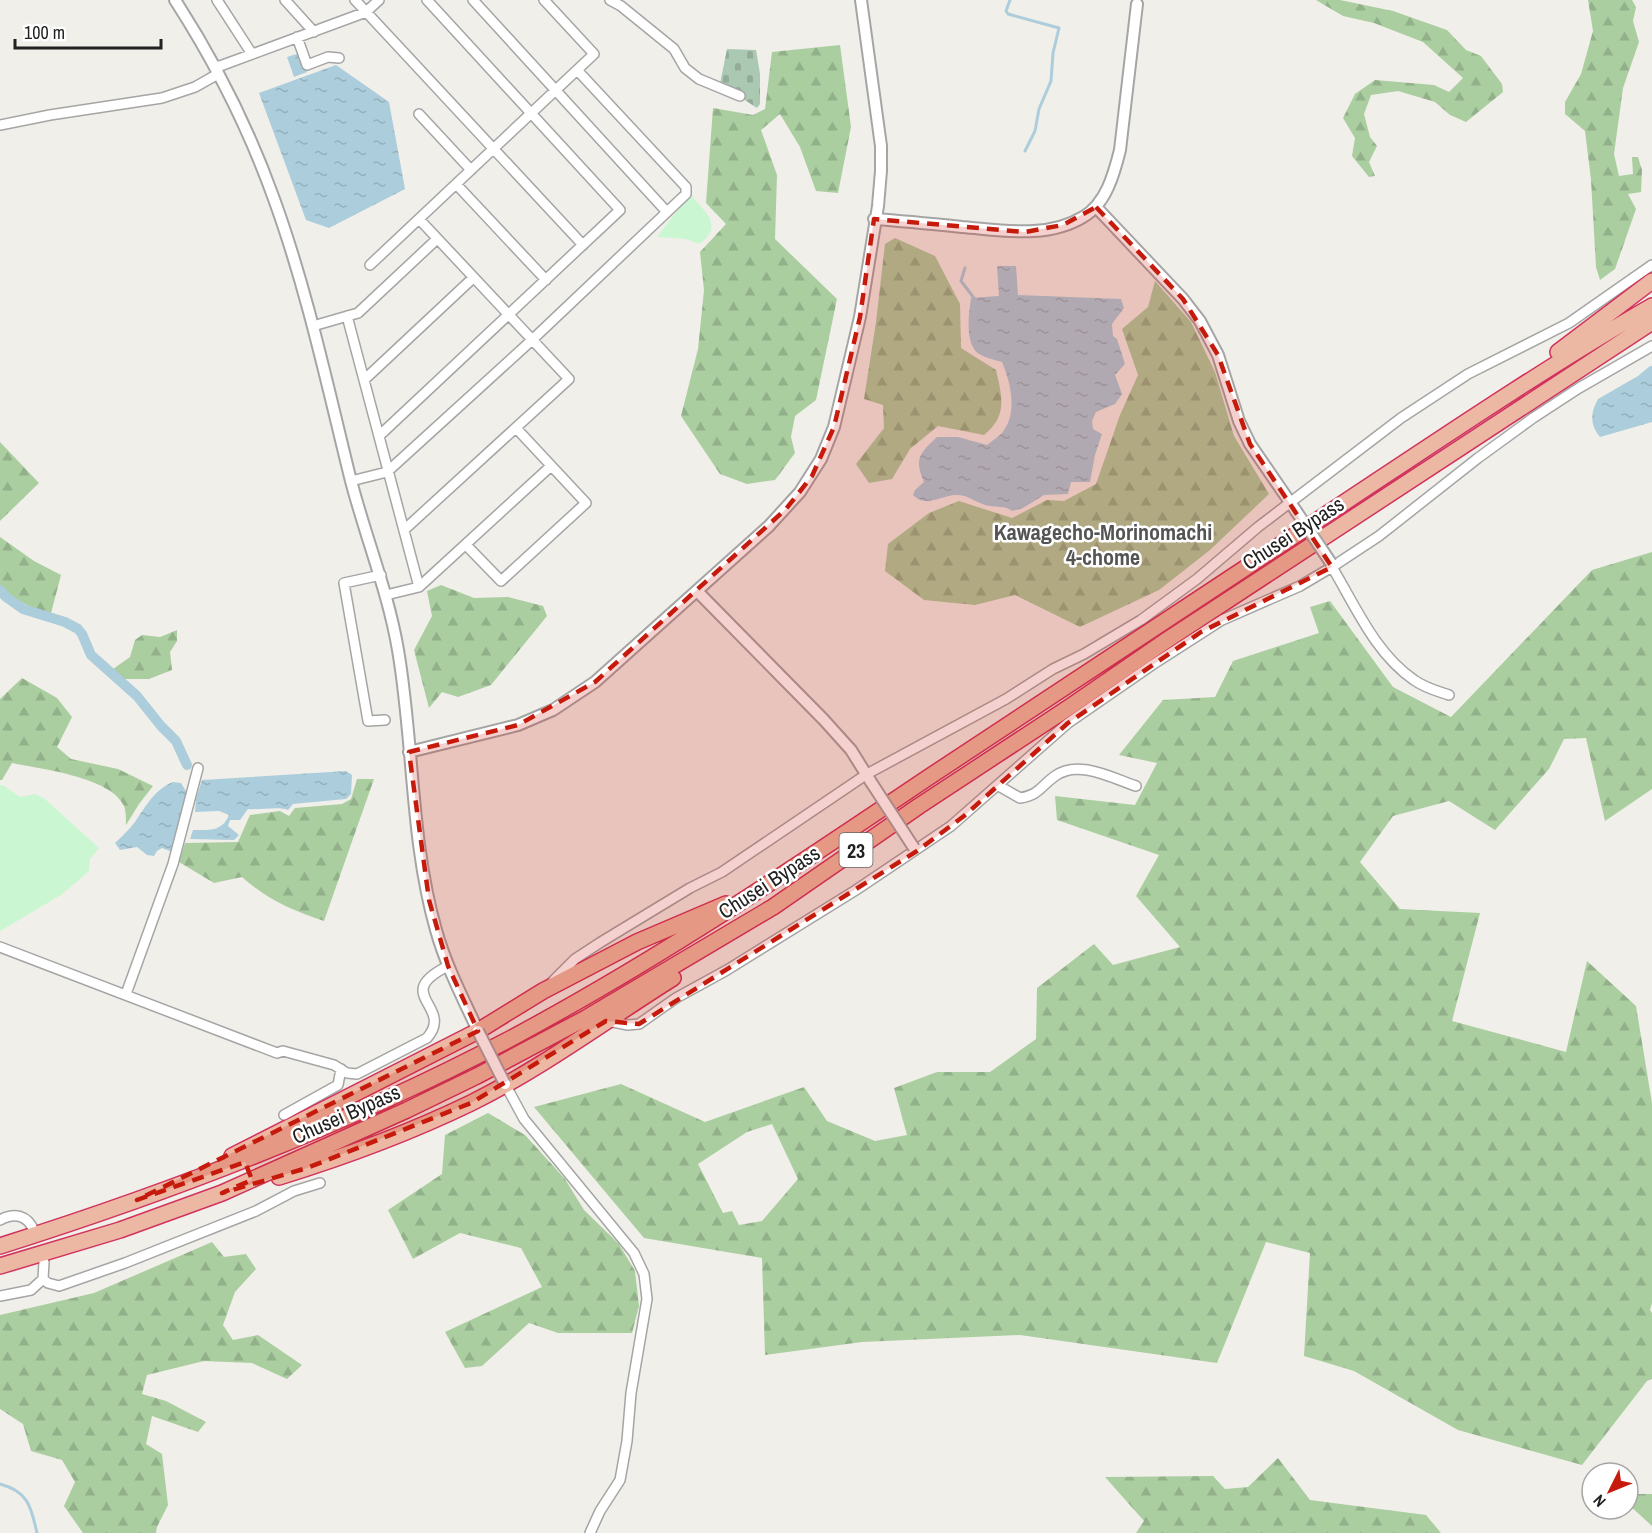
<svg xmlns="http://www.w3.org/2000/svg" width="1652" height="1533" viewBox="0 0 1652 1533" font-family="'Archivo Narrow',sans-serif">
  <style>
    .forest { fill: url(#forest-firs); fill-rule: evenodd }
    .cemetery { fill: url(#cemetery-stones) }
    .park { fill: #caf7d1 }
    .water { fill: url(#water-ripples) }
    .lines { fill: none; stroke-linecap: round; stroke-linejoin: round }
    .stream { stroke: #accddb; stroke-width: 3 }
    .canal { stroke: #accddb; stroke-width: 10 }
    .minor-casing { stroke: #a5a5a5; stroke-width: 12 }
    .tertiary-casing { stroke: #a5a5a5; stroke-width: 14 }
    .trunk-casing { stroke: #d1335e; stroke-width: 18 }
    .minor { stroke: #fff; stroke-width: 9 }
    .tertiary { stroke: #fff; stroke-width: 10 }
    .trunk { stroke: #edb8a3; stroke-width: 15 }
    .tertiary-bridge-casing { stroke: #a5a5a5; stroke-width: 14; stroke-linecap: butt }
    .tertiary-bridge { stroke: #fff; stroke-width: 10 }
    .marked { fill: #c61a0c; fill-opacity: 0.2; stroke: #c61a0c; stroke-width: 4.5; stroke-dasharray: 12 8; stroke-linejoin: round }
    .labels { text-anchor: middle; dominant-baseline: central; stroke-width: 5; stroke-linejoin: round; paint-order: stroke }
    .shield { fill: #fff; stroke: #646464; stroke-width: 1.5 }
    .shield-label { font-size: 20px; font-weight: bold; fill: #212121 }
    .street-label { font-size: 21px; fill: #212121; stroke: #fff }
    .neighbourhood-label { font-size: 22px; font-weight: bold; fill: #545454; stroke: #fff }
  </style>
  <defs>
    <pattern id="forest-firs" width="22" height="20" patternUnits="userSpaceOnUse" patternTransform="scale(1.5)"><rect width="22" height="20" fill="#aacea0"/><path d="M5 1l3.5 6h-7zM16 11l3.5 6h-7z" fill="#92b18a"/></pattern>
    <pattern id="cemetery-stones" width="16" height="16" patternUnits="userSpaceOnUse" patternTransform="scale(1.5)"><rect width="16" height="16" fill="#abc8b2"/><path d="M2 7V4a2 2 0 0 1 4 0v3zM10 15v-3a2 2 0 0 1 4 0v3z" fill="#93ac99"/></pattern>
    <pattern id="water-ripples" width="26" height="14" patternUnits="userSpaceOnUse" patternTransform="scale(1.5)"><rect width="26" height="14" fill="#accddb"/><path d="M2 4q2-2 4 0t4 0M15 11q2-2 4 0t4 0" fill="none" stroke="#94b0bc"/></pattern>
  </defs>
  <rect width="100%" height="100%" fill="#f1efe9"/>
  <!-- forest -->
  <path class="forest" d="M1316 0H1340L1393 11 1447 30 1466 50 1481 56 1502 84 1503 92 1466 122 1450 115 1435 102 1398 91 1371 95 1364 114 1370 137 1377 146 1369 162 1375 176 1369 177 1352 156 1355 138 1343 118 1355 94 1375 80 1434 85 1449 92 1463 78 1423 42 1374 23 1343 16Z
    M1588 0H1632L1636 7 1633 21 1639 42 1623 88 1614 154 1619 176 1633 174 1632 157H1638L1642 170 1641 192 1628 194 1636 209 1615 269 1600 280 1596 267 1591 180 1585 131 1565 114V102L1581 74 1593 31Z
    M840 45 851 127 838 193 816 191 800 147 780 114 761 130 777 175 775 239 837 299 816 400 795 416 791 437 795 453 775 480 747 484 720 474 681 416 698 349 704 290 700 252 726 224 706 203 713 108 753 115 765 109 772 52Z
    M895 238 935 256 960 304 961 348 996 370C1002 396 1008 416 984 435L938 426 910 449 892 479 869 483 856 464 884 428 883 405 864 399 876 322 885 244Z
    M1155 281 1191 322 1215 372 1234 436 1269 494 1210 550 1159 590 1080 627 1015 595 975 605 924 600 885 571 888 544 929 513 959 501 1012 518 1047 500 1064 501 1096 484 1120 415 1138 375 1122 329 1148 307Z
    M0 442 39 483 0 521Z
    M0 537 34 561 61 575 50 617 0 591Z
    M1652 552V789L1605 821 1586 738 1564 739 1549 769 1495 830 1449 801 1393 816 1360 862 1400 909 1480 913 1452 1021 1566 1052 1587 961 1636 1006 1652 1103V1303L1650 1310 1652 1313V1379L1647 1381 1582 1465 1458 1430 1354 1371 1304 1356 1310 1253 1266 1242 1217 1363 1020 1335 862 1342 765 1355 762 1258 644 1238 534 1107 621 1084 705 1122 804 1087 827 1121 875 1141 907 1135 894 1088 937 1072H990L1036 1039 1037 988 1094 944 1113 965 1180 947 1136 896 1159 855 1057 820 1055 796 1135 805 1157 763 1119 755 1163 700 1215 697 1233 661 1319 633 1310 607 1330 601 1393 687 1451 717 1592 570ZM772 1124 798 1179 762 1221 739 1225 732 1211 723 1213 698 1164 747 1132Z
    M441 585 474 598 508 597 543 606 547 616 491 685 458 697 442 692 429 708 414 650 432 616 427 591Z
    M177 630V641L170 652 172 670 149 679H121L113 669 130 657 135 640 142 635 160 637Z
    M22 678 57 698 72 717 57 747 71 759 118 769 153 786 139 804 126 825C126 819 126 811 124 806 111 777 41 769 12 763L2 780H0V699Z
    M357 779H374L324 921C291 910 268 900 242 877L214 883 179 862 185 843 238 842 250 815 280 811 289 816 295 808 342 804 351 799Z
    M488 1113 525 1135 565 1179 584 1210 619 1244 635 1271 639 1306 632 1333H558L529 1323 482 1366 465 1368 445 1332 542 1287 521 1248 460 1233 413 1259 388 1210 442 1174 445 1135Z
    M212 1242 224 1257 246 1254 256 1269 235 1292 223 1325 233 1340 258 1335 302 1365 287 1379 252 1363 204 1361 147 1375 142 1394 166 1401 206 1422 198 1432 152 1416 146 1444 162 1454 168 1505 157 1527 156 1533H83L64 1506 75 1482 62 1460 31 1451 23 1424 0 1409V1315L94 1293Z
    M1278 1458 1310 1500 1426 1515 1441 1533H1136L1144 1521 1105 1477 1213 1476 1225 1489 1248 1487Z
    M1628 1494H1652V1526L1628 1504Z"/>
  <!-- cemetery -->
  <path class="cemetery" d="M727 49 756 50 760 74V104L757 108 720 84Z"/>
  <!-- park -->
  <path class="park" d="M690 194C705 212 725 226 699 244L686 239 657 237Z
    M0 785H3L20 797 35 794 45 799 99 848 90 859 89 871 61 895 0 931Z"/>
  <!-- water -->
  <path class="water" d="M300 53 307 72 294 77 287 57Z
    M336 65 389 102 405 189 329 228 306 220 259 93Z
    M997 266H1016L1018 295 1121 299 1124 308 1112 324 1113 336 1117 339 1125 364 1115 375 1122 394 1115 404 1096 412 1092 421 1093 429 1102 434 1095 455 1090 482H1071L1068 494 1044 495 1023 508 1012 511C1004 505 999 508 990 506 979 505 969 495 958 495 942 494 927 509 913 495L915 490 924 482C914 459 919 454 937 437H958L987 445C992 441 998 437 1002 433 1018 413 1011 384 1002 362 995 360 986 358 979 354 964 344 969 313 971 298L999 296Z
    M1650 366H1652V422L1600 437C1590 425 1590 413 1598 399L1638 376Z
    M346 771 352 775 351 794 346 799 293 804 288 810C281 806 259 810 248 809L240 820H230L228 826 239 835 234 840 190 839 193 830C209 830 222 832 229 815L219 811 195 812 196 799 202 780Z
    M173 782 181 783 187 793 173 850 170 851 162 848 157 851 154 856 147 855 137 847 120 850 115 843C122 836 129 830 135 822 146 806 154 790 173 782Z"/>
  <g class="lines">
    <!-- stream -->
    <path class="stream" d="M1010 0 1006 11 1008 14 1059 28 1053 53 1051 81 1039 109 1035 131 1025 151
      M965 268 961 281 974 298
      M0 1484C29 1492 31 1507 37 1533"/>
    <!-- canal -->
    <path class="canal" d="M0 590 6 597 23 609 65 622 78 629 82 634 91 655 137 696 161 726 176 741 187 765"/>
    <!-- minor casing -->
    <g class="minor-casing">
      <path id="minor" d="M217 0 252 54
        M285 0 314 32
        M355 0 583 245
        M473 0 666 211
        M610 0 621 6 674 49 685 68 699 79 740 96
        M297 37 307 65 328 57 339 58
        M214 66H220L366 12 379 0
        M419 114 471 170
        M0 125 50 115 162 98 195 87 218 74
        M456 184 546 280
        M370 265 594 54 544 0
        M347 316 419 587
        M313 326 358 313 437 239
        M364 380 473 278
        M379 436 620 210 427 0
        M351 481 387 472 532 340 686 194V187L577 70
        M404 530 569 379 419 219
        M466 545 501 581 586 503 516 428
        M1332 567C1356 607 1375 653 1414 680 1425 688 1437 691 1449 695
        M381 575 344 583 368 721 385 720
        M386 595 419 587 551 466
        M999 786 1020 798C1039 795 1040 787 1055 776 1078 759 1112 778 1136 786
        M0 947 277 1053 283 1051 334 1065 347 1073 357 1074 427 1038C455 1006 390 995 448 966
        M553 981 575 959 601 942 690 888 722 872 867 774 1006 699 1053 669 1084 654 1141 620 1197 579 1258 527 1401 418 1468 374 1569 323 1652 265
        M126 994 173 864 198 768
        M608 1021 628 1025 639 1024 676 998 727 970 856 890 951 826 1068 723 1152 665 1222 620 1300 586 1332 567 1379 536 1478 458 1533 418 1579 388 1652 346
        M505 1084 524 1119 634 1253 644 1274 647 1299 631 1393 627 1441 620 1480 600 1511 590 1533
        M284 1115 338 1085 341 1069
        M0 1220C14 1212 28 1215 34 1231
        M43 1279 48 1283 59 1286 125 1263 256 1211 294 1191 320 1183
        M0 1296 31 1290 43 1279 44 1262"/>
    </g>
    <!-- tertiary casing -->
    <g class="tertiary-casing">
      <path id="tertiary" d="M175 0C215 62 249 129 274 199 307 290 327 384 350 477 365 536 388 591 398 650 414 743 410 839 436 930 446 966 463 998 478 1031
        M1096 207 1183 299 1200 321 1218 355 1239 421 1250 444 1296 511
        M874 219C903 221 933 224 962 227 1002 230 1047 239 1083 217 1106 204 1114 174 1120 150L1137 4
        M697 591 824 720 851 750 871 782
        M409 752 518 725 553 710 595 682 769 526 800 492 821 459 834 427 860 317 878 206 881 171V146L861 0"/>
    </g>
    <!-- trunk casing -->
    <g class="trunk-casing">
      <path id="trunk" d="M1558 352 1652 281
        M232 1156 478 1031 543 991 637 942 726 904
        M279 1177C344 1157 409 1133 471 1103 542 1068 606 1020 673 978
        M0 1246C174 1191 344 1126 506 1041 653 963 791 870 929 777 1059 690 1190 604 1321 518 1430 446 1538 372 1652 306
        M0 1266 120 1230 222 1193 407 1110 477 1076 586 1018 773 907 919 806 1068 708 1167 640 1652 322"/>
    </g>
    <!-- minor -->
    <use href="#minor" class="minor"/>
    <!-- tertiary -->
    <use href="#tertiary" class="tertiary"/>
    <!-- trunk -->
    <use href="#trunk" class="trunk"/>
    <!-- tertiary-bridge casing -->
    <g class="tertiary-bridge-casing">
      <path id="tertiary-bridge" d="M1296 511 1331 563
        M871 782 914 848
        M478 1031 505 1084"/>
    </g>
    <!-- tertiary-bridge -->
    <use href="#tertiary-bridge" class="tertiary-bridge"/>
  </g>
  <!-- marked area -->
  <path class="marked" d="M1096 207 1183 299 1218 355 1250 444 1332 567 1201 632 1068 723 964 816 917 851 639 1024 606 1021 471 1103 307 1168 222 1193 252 1180 245 1162 137 1200 478 1031 448 966 429 900 409 752 518 725 595 682 786 509 812 476 834 427 860 317 874 219 1025 232 1063 225Z"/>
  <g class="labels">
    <!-- shield labels -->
    <rect class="shield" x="839.5" y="833" width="33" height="34" rx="4.5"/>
    <g class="shield-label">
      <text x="856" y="850">23</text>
    </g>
    <!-- street labels -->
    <g class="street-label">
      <text transform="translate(1293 533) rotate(-33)">Chusei Bypass</text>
      <text transform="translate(769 882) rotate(-33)">Chusei Bypass</text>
      <text transform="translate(346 1114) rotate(-24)">Chusei Bypass</text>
    </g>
    <!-- neighbourhood labels -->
    <g class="neighbourhood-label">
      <text x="1103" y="532">Kawagecho-Morinomachi<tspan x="1103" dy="25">4-chome</tspan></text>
    </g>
  </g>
  <!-- north arrow -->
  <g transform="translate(1610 1491) rotate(227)"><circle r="28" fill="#ffffff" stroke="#a6a6a6" stroke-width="1.5"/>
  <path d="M0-4.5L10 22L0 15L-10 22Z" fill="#c61a0c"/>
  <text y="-9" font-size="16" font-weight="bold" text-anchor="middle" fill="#212121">N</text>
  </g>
  <!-- scale -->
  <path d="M15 39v9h146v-9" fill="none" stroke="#212121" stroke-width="3"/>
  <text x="24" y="39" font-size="18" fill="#212121" stroke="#ffffff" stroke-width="4.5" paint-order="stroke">100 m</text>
</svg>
